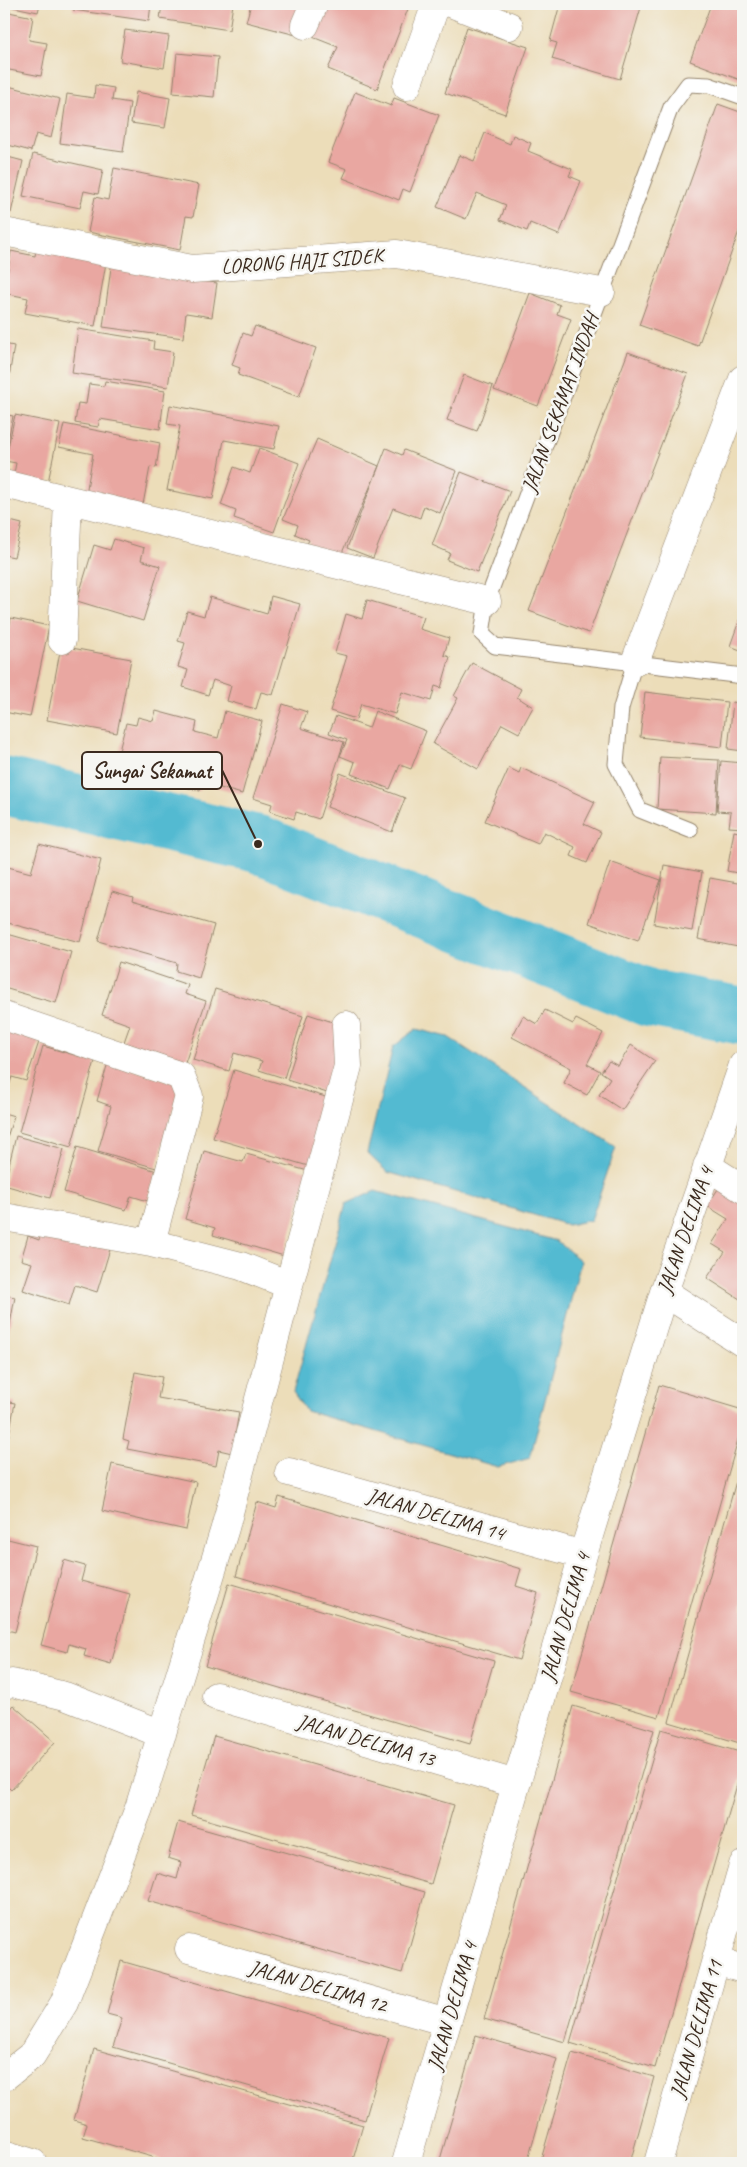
<svg xmlns="http://www.w3.org/2000/svg" width="747" height="2167" viewBox="0 0 747 2167" font-family="Caveat,sans-serif">
  <style>
    .water { fill: #53bad1; stroke: #477278 }
    .lines { fill: none; stroke-linecap: round; stroke-linejoin: round }
    .river { stroke: #53bad1; stroke-width: 58 }
    .building { fill: #e9a7a1 }
    .lane-casing { stroke: #94846c; stroke-width: 17 }
    .street-casing { stroke: #94846c; stroke-width: 29 }
    .lane { stroke: #fff; stroke-width: 15 }
    .street { stroke: #fff; stroke-width: 28 }
    .labels { text-anchor: middle; dominant-baseline: central; stroke-width: 5; stroke-linejoin: round; paint-order: stroke }
    .street-label { font-size: 21px; fill: #3b2a1e; stroke: #f6f6f2 }
    .leader { fill: none; stroke: #3b2a1e; stroke-width: 2 }
    .callout-dot { fill: #3b2a1e; stroke: #f6f6f2; stroke-width: 2 }
    .callout { fill: #f6f6f2; stroke: #3b2a1e; stroke-width: 2 }
    .callout-label { font-size: 22px; text-anchor: middle; font-weight: bold; fill: #3b2a1e }
  </style>
  <rect width="100%" height="100%" fill="#f6f6f2"/>
  <filter id="ink" filterUnits="userSpaceOnUse"><feTurbulence type="fractalNoise" baseFrequency=".02" numOctaves="2"/><feDisplacementMap in="SourceGraphic" scale="10" xChannelSelector="R" yChannelSelector="G"/><feConvolveMatrix kernelMatrix="1 2 1 2 8 2 1 2 1" color-interpolation-filters="sRGB"/></filter>
  <filter id="wash" filterUnits="userSpaceOnUse"><feTurbulence type="fractalNoise" baseFrequency=".0096" numOctaves="4" result="noise"/><feDisplacementMap in="SourceGraphic" scale="20" xChannelSelector="R" yChannelSelector="G"/><feGaussianBlur stdDeviation="1.12" result="paint"/><feColorMatrix in="noise" values="0 0 0 0 0 0 0 0 0 0 0 0 0 0 0 0 0 1.4 0 .05"/><feComposite in="paint" operator="in"/></filter>
  <g filter="url(#wash)">
    <rect width="100%" height="100%" fill="#ecddb9"/>
    <!-- water -->
    <path class="water" d="M416 1029 448 1037 616 1147 591 1220 568 1225 387 1172 367 1153 393 1047Z
      M375 1191 557 1241 581 1261 530 1458 498 1467 306 1411 293 1392 346 1204Z"/>
    <g class="lines">
      <!-- river -->
      <path class="river" d="M4 786 258 844 649 998 743 1016"/>
    </g>
    <g id="blocks">
      <!-- building -->
      <path class="building" d="M4 4H40L38 12 4 5Z
        M73 4H151L149 21 73 10Z
        M162 4H233L229 30 160 19Z
        M251 4H304L296 35 246 22Z
        M322 4H396L408 9 377 89 328 69 338 47 310 36Z
        M560 4H642L620 79 552 59 557 43 550 41Z
        M711 4H743V81L690 61Z
        M4 11 33 17 29 40 47 43 41 76 4 69Z
        M467 27 528 47 505 114 445 93Z
        M125 30 169 36 164 68 120 61Z
        M177 53 218 57 214 97 173 93Z
        M4 85 60 99 51 138 36 134 31 151 4 144Z
        M95 85 114 88 112 100 130 103 123 152 60 143 67 94 94 98Z
        M136 92 170 98 165 128 131 123Z
        M355 92 391 106 394 98 439 115 410 192 403 189 399 200 343 178 347 169 328 162Z
        M718 104 743 113V220L698 346 639 325Z
        M485 133 510 144 513 135 531 143 528 151 572 169 569 176 581 181 559 235 530 223 527 231 500 220 506 205 477 193 466 219 437 207 459 155 474 161Z
        M33 154 103 170 98 194 84 191 80 208 23 196Z
        M4 156 23 161 11 213 4 211Z
        M114 168 199 185 193 217 186 216 180 250 88 232 95 197 108 200Z
        M36 250 106 263 95 326 25 313 28 298 4 293 11 251 35 256Z
        M112 260 191 280 217 283 212 317 186 313 183 338 103 327Z
        M530 293 560 305 557 314 571 319 538 406 494 390Z
        M255 326 316 348 299 397 238 375 240 368 232 365 243 333 251 336Z
        M78 329 154 341 153 349 173 352 168 387 72 373Z
        M4 344 14 346 7 390 4 389Z
        M628 352 688 374 589 633 529 611Z
        M464 375 493 386 477 431 447 420Z
        M105 381 165 391 160 429 100 419 98 427 75 423 78 403 86 404 89 384 104 386Z
        M170 405 279 426 274 449 224 440 213 499 167 490 180 426 167 424Z
        M4 414 13 416 5 454H4Z
        M15 415 60 424 47 487 13 479 16 463 5 461Z
        M64 424 160 443 156 468 150 467 142 510 85 500 93 454 59 447Z
        M317 439 379 466 339 560 306 546 309 540 295 534 298 525 283 519Z
        M259 448 299 463 274 532 234 518 236 511 221 505 234 467 250 473Z
        M386 448 402 455 404 450 457 471 440 513 424 506 420 518 393 508 373 558 347 548Z
        M461 472 510 491 477 572 447 560 450 553 432 545Z
        M4 506 8 507 6 520 22 524 14 557 4 555Z
        M114 539 144 548 141 560 160 566 143 621 77 601 94 545 110 550Z
        M271 596 300 604 273 695 261 692 256 709 227 701 231 686 213 680 208 695 183 687 188 670 178 667 185 643 178 641 187 611 204 616 210 597 267 614Z
        M367 600 424 617 420 629 449 638 444 655 450 657 441 688 435 686 431 701 402 692 395 714 361 704 356 719 330 711 347 656 335 653 346 614 362 619Z
        M743 610V651L730 646Z
        M11 618 49 626 30 717 4 712V652Z
        M61 646 131 659 117 733 47 720Z
        M472 663 521 689 517 697 533 707 519 733 502 724 478 769 433 744 458 698 454 696Z
        M645 692 727 702 722 747 640 737Z
        M733 702 743 704V751L728 749Z
        M283 704 307 712 301 728 344 742 319 819 296 812 294 819 270 811 272 804 253 798Z
        M156 711 197 722 195 732 218 738 225 711 262 721 242 794 202 783 200 791 124 771 126 762 117 759 126 723 136 725 138 717 153 721Z
        M375 711 426 731 411 769 400 765 390 789 351 774 355 762 340 756 347 740 329 733 336 716 369 728Z
        M660 757 719 760 716 813 657 809Z
        M721 761 743 763V828L729 827 731 812 717 811Z
        M509 768 519 773 521 768 595 802 584 824 601 832 587 863 571 856 575 847 544 832 538 844 485 821Z
        M340 773 405 798 392 832 327 807Z
        M734 831 743 833V874L727 871Z
        M39 844 101 860 80 942 4 922V866L31 873Z
        M610 862 661 880 638 941 589 923Z
        M664 865 702 872 692 931 654 924Z
        M710 878 743 884V948L698 939Z
        M112 891 133 897 132 901 214 925 199 978 176 971 177 963 98 941Z
        M4 933 71 952 56 1003 4 988Z
        M119 962 188 985 185 994 206 1001 185 1063 124 1042 130 1025 102 1015Z
        M215 989 303 1016 284 1078 259 1070 262 1061 234 1053 229 1071 193 1060Z
        M545 1010 573 1024 576 1019 603 1033 587 1064 600 1071 587 1095 564 1083 571 1068 512 1037 523 1016 537 1024Z
        M308 1014 348 1027 327 1093 287 1080Z
        M4 1023 41 1036 26 1081 12 1077 4 1100Z
        M631 1045 655 1061 622 1110 599 1095 610 1078 601 1072 609 1061 618 1066Z
        M43 1046 95 1061 71 1147 19 1132Z
        M108 1062 181 1084 156 1168 98 1151 111 1106 97 1101Z
        M234 1070 336 1100 315 1168 213 1138Z
        M4 1113 14 1116 4 1146Z
        M16 1136 64 1149 50 1198 4 1185Z
        M77 1147 157 1171 148 1201 131 1196 126 1210 64 1192Z
        M204 1151 243 1162 246 1154 308 1171 284 1256 213 1235 215 1228 185 1219Z
        M720 1186 743 1201V1301L707 1278 725 1252 712 1244 728 1219 707 1206Z
        M42 1228 110 1249 97 1292 75 1285 69 1305 23 1290 32 1263 21 1260 28 1236 39 1240Z
        M4 1295 15 1297 6 1346H4Z
        M135 1372 162 1377 158 1398 239 1412 232 1453 219 1450 216 1466 127 1449 129 1441 123 1439Z
        M659 1385 743 1410V1422L659 1717 571 1692Z
        M4 1401 15 1403 8 1439 4 1438Z
        M743 1456V1744L669 1722Z
        M112 1464 196 1482 186 1530 102 1511Z
        M279 1497 521 1569 516 1586 538 1593 519 1660 236 1576 257 1502 276 1508Z
        M4 1538 36 1546 15 1632 4 1629Z
        M64 1560 85 1566 81 1581 130 1594 111 1664 84 1656 86 1649 69 1644 67 1652 41 1645Z
        M229 1583 494 1661 470 1744 205 1666Z
        M13 1705 55 1742 11 1790 4 1783V1712L6 1713Z
        M573 1706 654 1730 565 2042 484 2019Z
        M661 1729 743 1753V1764L655 2068 570 2043Z
        M214 1736 454 1805 431 1884 191 1815Z
        M178 1822 425 1892 402 1973 148 1901 157 1873 177 1879 181 1862 168 1858Z
        M121 1961 389 2038 365 2120 113 2047 122 2018 107 2014Z
        M476 2035 557 2059 527 2163H439Z
        M94 2049 363 2125 352 2163H173L83 2137 87 2124 74 2120Z
        M572 2053 654 2077 630 2163H540Z
        M743 2145V2163H737Z"/>
    </g>
  </g>
  <g filter="url(#ink)">
    <use href="#blocks" fill-opacity="0" stroke="#94846c" stroke-width="1"/>
    <g class="lines">
      <!-- lane casing -->
      <g class="lane-casing">
        <path id="lane" d="M743 97 709 85 688 84 671 107 487 601 482 634 495 646 743 676
          M635 662 621 708 616 764 640 810 690 830"/>
      </g>
      <!-- street casing -->
      <g class="street-casing">
        <path id="street" d="M453 4 509 26
          M305 25 314 4
          M407 86 436 4
          M4 232 192 269 397 254 601 292
          M4 484 487 601
          M62 640 68 500
          M635 662 743 379
          M4 1016 181 1076 189 1096 151 1243
          M707 1166 743 1189
          M4 1217 151 1243 241 1266 289 1285 225 1528 139 1808 64 2003 32 2055 4 2077
          M289 1285 348 1066 346 1025
          M664 1292 743 1343
          M289 1472 583 1555
          M4 1685 12 1683 65 1696 162 1734
          M216 1696 516 1784
          M189 1949 447 2022
          M716 1961 743 1969
          M4 2154 33 2163
          M406 2163 583 1555 664 1292 743 1065
          M658 2163 743 1865"/>
      </g>
      <!-- lane -->
      <use href="#lane" class="lane"/>
      <!-- street -->
      <use href="#street" class="street"/>
    </g>
  </g>
  <g class="labels">
    <!-- street labels -->
    <g class="street-label">
      <text transform="translate(302 261) rotate(-4)">LORONG HAJI SIDEK</text>
      <text transform="translate(560 403) rotate(-70)">JALAN SEKAMAT INDAH</text>
      <text transform="translate(685 1230) rotate(-71)">JALAN DELIMA 4</text>
      <text transform="translate(436 1514) rotate(16)">JALAN DELIMA 14</text>
      <text transform="translate(565 1617) rotate(-74)">JALAN DELIMA 4</text>
      <text transform="translate(366 1740) rotate(16)">JALAN DELIMA 13</text>
      <text transform="translate(318 1986) rotate(16)">JALAN DELIMA 12</text>
      <text transform="translate(452 2006) rotate(-74)">JALAN DELIMA 4</text>
      <text transform="translate(696 2029) rotate(-74)">JALAN DELIMA 11</text>
    </g>
  </g>
  <!-- callouts -->
  <path class="leader" d="M258 844L222 770"/>
  <circle class="callout-dot" cx="258" cy="844" r="5"/>
  <rect class="callout" x="82" y="752" width="140" height="37" rx="5"/>
  <g class="callout-label">
    <text x="152" y="778">Sungai Sekamat</text>
  </g>
  <!-- margin -->
  <rect width="747" height="2167" fill="none" stroke="#f6f6f2" stroke-width="20"/>
</svg>
